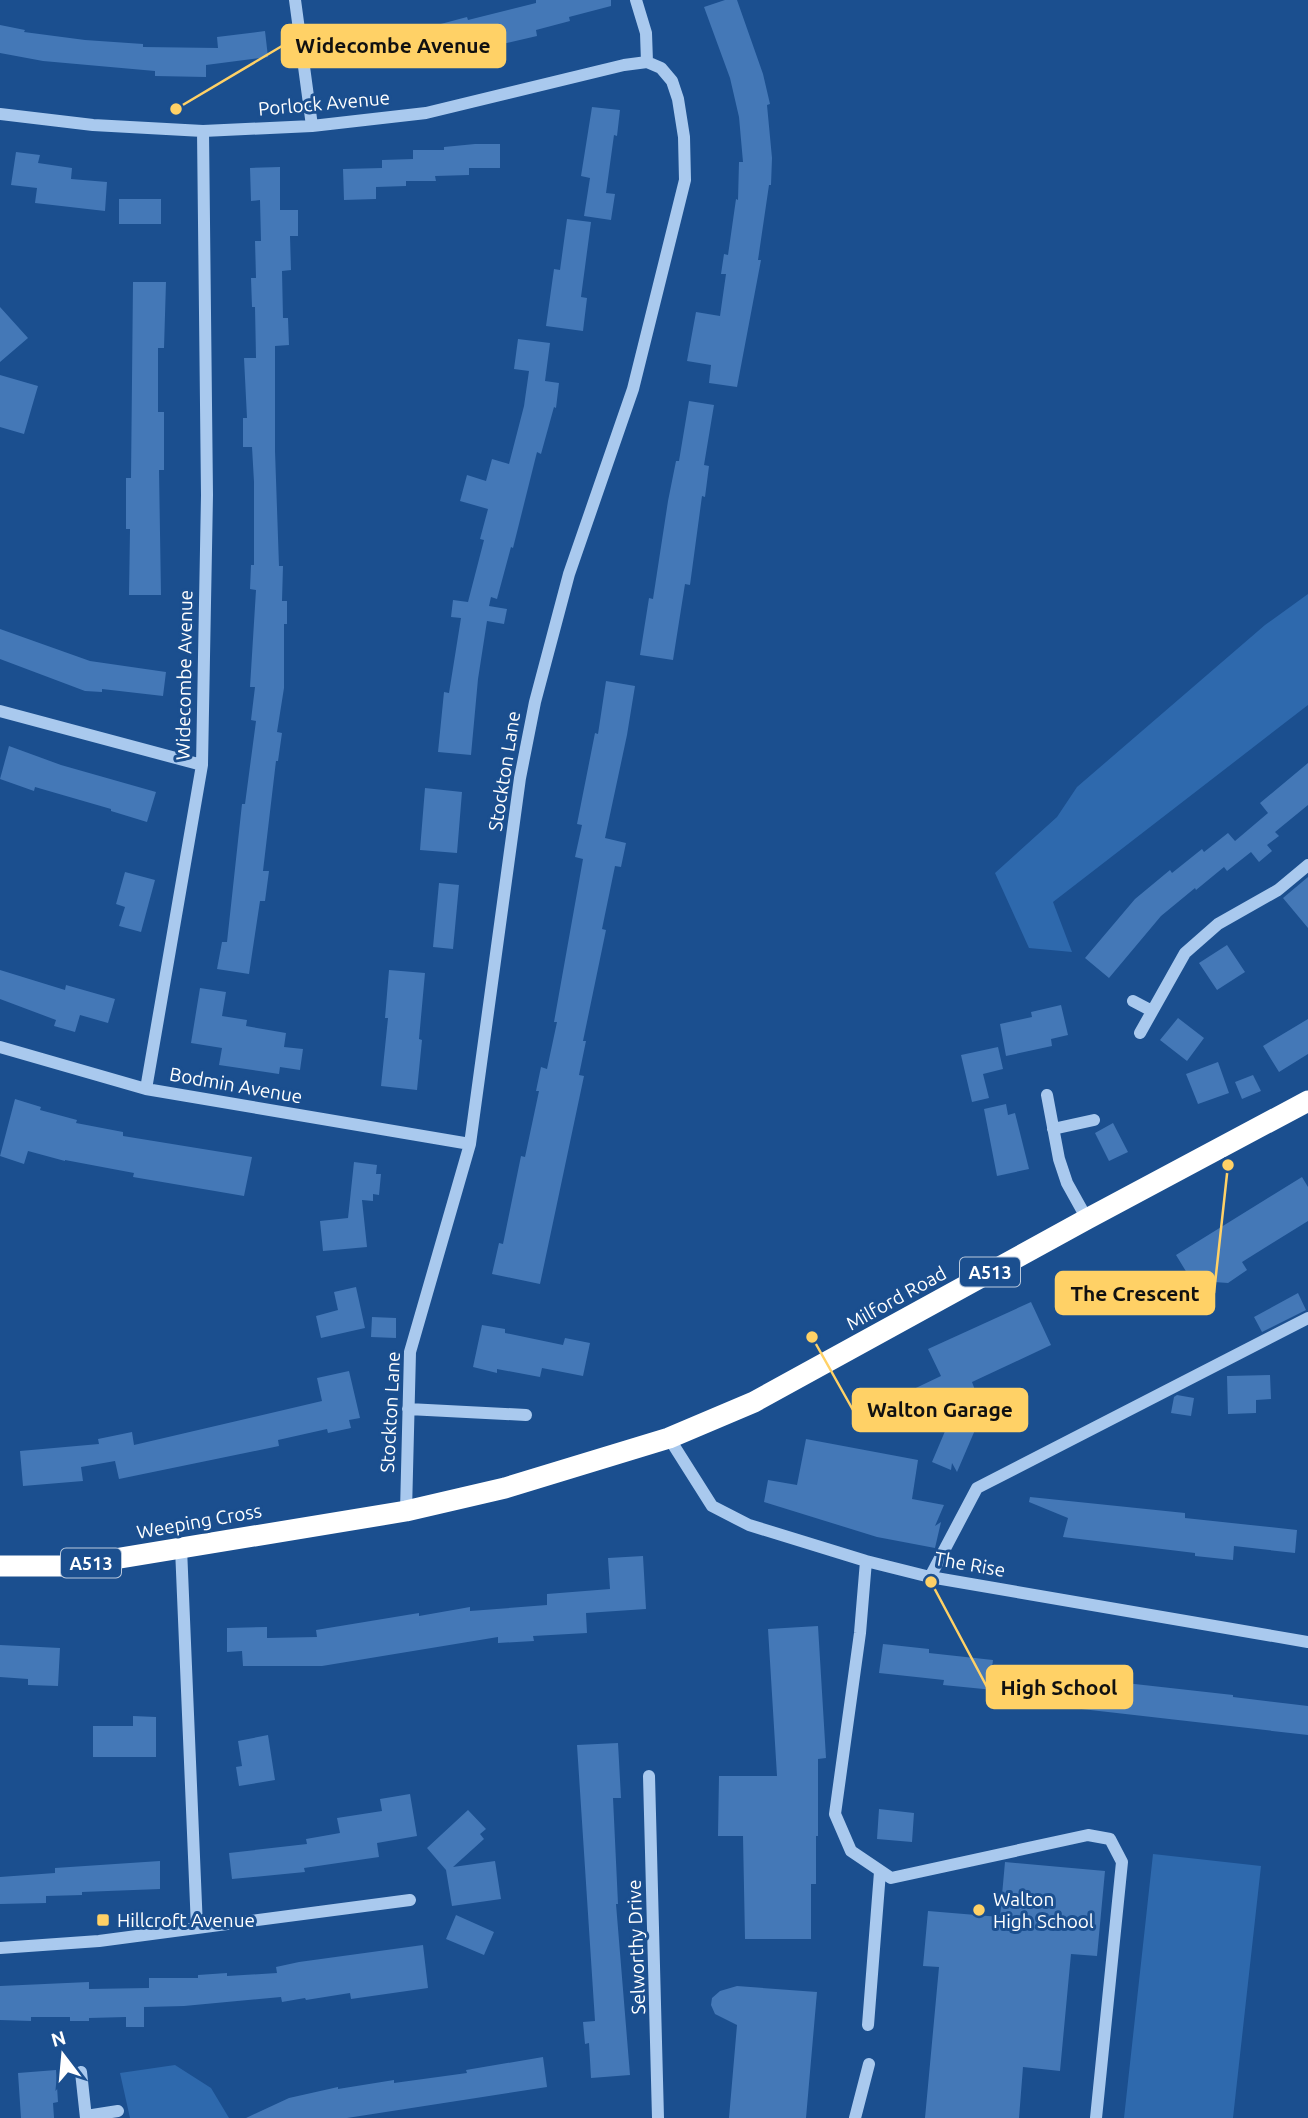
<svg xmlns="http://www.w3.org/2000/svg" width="1308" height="2118" viewBox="0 0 1308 2118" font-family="Ubuntu,sans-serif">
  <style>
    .green { fill: #2e69ad }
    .building { fill: #4478b7 }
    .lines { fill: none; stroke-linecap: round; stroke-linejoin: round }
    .minor { stroke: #a9c9ee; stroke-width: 12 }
    .highway { stroke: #fff; stroke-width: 21 }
    .poi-dot { fill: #ffd166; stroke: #1b4f8f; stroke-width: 2.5 }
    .labels { text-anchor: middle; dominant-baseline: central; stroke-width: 6; stroke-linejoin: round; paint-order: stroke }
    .shield { fill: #1b4f8f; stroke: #bbcadd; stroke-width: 2 }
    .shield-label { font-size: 18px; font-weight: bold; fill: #fff }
    .street-label { font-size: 19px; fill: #fff; stroke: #1b4f8f }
    .poi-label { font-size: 19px; fill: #fff; stroke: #1b4f8f; text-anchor: start }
    .leader { fill: none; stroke: #ffd166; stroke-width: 2.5 }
    .callout-dot { fill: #ffd166; stroke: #1b4f8f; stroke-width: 2.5 }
    .callout { fill: #ffd166; stroke: #ffd166; stroke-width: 2.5 }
    .callout-label { font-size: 21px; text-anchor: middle; font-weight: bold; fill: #111 }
  </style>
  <rect width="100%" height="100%" fill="#1b4f8f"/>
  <!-- green -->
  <path class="green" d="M1308 594V705L1053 902 1072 952 1029 948 995 873 1057 817 1077 787 1265 625Z
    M1153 1854 1261 1866 1233 2118H1124Z
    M175 2065 211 2088 229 2118H130L120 2073Z"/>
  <!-- building -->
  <path class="building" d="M536 0H611V6L569 17 570 21 536 30 537 36 455 55 454 52 422 60 419 52 388 59 387 53 345 64 339 41 405 24 407 33 467 17 468 20 536 3Z
    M725 0H737L763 74 770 104 767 105 772 158 771 185H769L758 260H761L737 387 709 383 711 365 687 361 696 312 720 316 726 274H721L724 254 728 255 736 199 738 200 739 162H743L739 117 730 78 704 7Z
    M0 25 25 30 24 32 85 40 143 44V47L218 48 217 37 265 31 268 57 206 65V77L155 76V71L43 61 0 53Z
    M592 107 620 110 617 136 614 135 606 193 615 194 611 220 584 216 590 178 581 176Z
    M475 144H500V168H469V175L435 176 436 181H406V186L376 187V199L344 200 343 169 382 168V160L413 159V150H444V147Z
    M16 152 40 155 38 163 72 168 71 179 107 182 105 211 35 203 37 188 11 185Z
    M280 167V210H298V236H290L291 270 282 271 283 318H288L289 345 275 346V451L279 566H283L282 601H287V624H284V688L277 732 282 733 278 761H276L263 871H269L265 901H260L249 974 217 969 222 942H227L242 804H245L256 721 251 720 255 687H250L256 590 250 589 251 565H254V482L252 447H243V418H247L244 358H256L255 307H252L251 278H256L255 241H261L260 200 251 201 250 168Z
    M119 199H161V224H119Z
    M567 219 591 222 581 297 587 298 583 331 546 326 554 269 560 270Z
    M133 282H166L164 348H158V412H164V470H159L161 595H129L130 529H126V478H131Z
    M0 307 28 338 0 362Z
    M518 339 550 343 545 381 559 383 556 408 554 407 541 454 537 452 513 548 511 547 497 599 491 597 489 606 507 609 504 624 487 621 478 679 471 755 438 752 444 692 449 693 461 618 451 617 453 600 468 602 484 540 480 539 488 509 460 501 467 475 486 481 492 459 509 464 524 406 529 371 514 369Z
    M0 375 38 386 24 434 0 427Z
    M689 401 714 405 704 465 709 466 705 497 702 496 690 585 685 584 673 660 640 655 649 598 653 599 668 501 676 461H679Z
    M0 629 90 661 166 672 163 696 102 689V692L85 691 0 659Z
    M606 681 635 686 627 735 605 838 626 843 621 867 615 866 602 929 606 930 583 1041H586L579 1075 584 1076 540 1284 492 1274 499 1243 503 1244 521 1156 525 1157 539 1091H536L541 1067 547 1069 557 1022H554L583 859 575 857 582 825 577 824 595 733 598 734Z
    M9 746 61 765 156 792 147 822 111 811V809L35 787 34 791 0 779Z
    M1308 763V805L1275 832 1279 836 1267 845 1272 851 1259 862 1251 852 1227 871 1224 867 1196 890 1195 888 1161 916 1109 978 1085 958 1135 899 1170 870 1172 873 1202 849 1204 852 1228 833 1235 841 1268 813 1260 803Z
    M425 788 462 792 457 853 420 850Z
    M125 872 155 880 141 932 119 926 125 907 116 904Z
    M1308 877V928L1283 898Z
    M439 883 459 885 453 949 433 947Z
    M1227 945 1245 972 1217 990 1199 963Z
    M0 970 65 990 66 985 115 999 108 1023 80 1015 75 1032 54 1026 56 1020 0 999Z
    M389 970 425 973 419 1039 422 1040 417 1090 381 1086 388 1018H385Z
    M200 988 226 992 222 1016 247 1020 246 1026 286 1033 284 1047 303 1049 300 1070 280 1067 279 1074 219 1065 222 1048 191 1043Z
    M1061 1005 1068 1035 1051 1039 1052 1046 1006 1056 1000 1024 1032 1017 1031 1012Z
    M1178 1018 1204 1038 1187 1061 1160 1040Z
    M1308 1019V1054L1279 1072 1263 1046Z
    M998 1047 1003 1069 983 1074 989 1098 972 1102 961 1055Z
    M1218 1062 1229 1093 1198 1104 1186 1074Z
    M1253 1075 1261 1091 1242 1099 1235 1082Z
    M15 1099 41 1107 40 1110 77 1120 76 1123 123 1132V1136L252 1157 244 1196 133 1177 134 1173 65 1160V1161L28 1151 24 1164 0 1156Z
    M1006 1104 1008 1115 1015 1113 1029 1169 997 1176 984 1109Z
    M1113 1123 1128 1152 1109 1161 1095 1133Z
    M354 1162 377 1165 376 1174H381L379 1195 373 1194V1201L362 1200 367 1247 323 1251 320 1221 348 1218Z
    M1302 1177 1308 1187V1221L1242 1262 1247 1270 1228 1283 1214 1282 1209 1309 1176 1255Z
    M356 1287 365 1328 321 1338 316 1316 338 1310 334 1292Z
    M1298 1293 1306 1310 1262 1332 1254 1317Z
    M1031 1302 1051 1345 972 1382 975 1390 889 1430 878 1406 941 1376 928 1349Z
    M372 1317 396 1318V1338L371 1337Z
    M482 1325 505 1329V1333L563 1345 565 1338 590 1343 583 1376 542 1368 540 1377 497 1369V1373L473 1367Z
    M349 1371 360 1418 349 1420 351 1428 328 1433 327 1429 278 1440 279 1446 119 1479 115 1461 81 1467 83 1481 23 1486 20 1451 99 1444 98 1439 132 1432 134 1445 322 1401 317 1378Z
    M1270 1375 1271 1399 1256 1400V1413L1228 1414 1227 1376Z
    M1177 1395 1194 1398 1191 1416 1171 1413 1174 1397Z
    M954 1410 962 1413 959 1424 975 1430 957 1472 952 1463 951 1470 932 1462Z
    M806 1439 918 1460 912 1499 944 1505 935 1526 941 1522 935 1548 877 1537 764 1502 768 1480 797 1485Z
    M1030 1497 1185 1513V1518L1297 1530 1295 1553 1234 1546 1233 1560 1195 1556V1553L1063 1537 1068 1518 1029 1502Z
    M643 1556 646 1609 586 1613 587 1633 533 1636 534 1641 498 1643V1637L322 1666H243L242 1651 227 1652V1628L267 1627V1638L317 1637 316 1630 419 1613V1616L470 1607V1611L547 1605V1594L610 1589 608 1558Z
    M818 1626 826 1758 818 1759V1836H816V1884H811V1939H745L743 1836H718L719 1776H777L768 1629Z
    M883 1644 929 1649V1653L993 1660 992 1668 1233 1695V1697L1308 1706V1735L1003 1700 1004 1691 943 1685 944 1680 879 1673Z
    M0 1645 60 1648 58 1686 28 1685V1679L0 1677Z
    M133 1716 156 1717V1757H93V1726H133Z
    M268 1735 275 1780 239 1786 236 1767 242 1766 238 1741Z
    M618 1743 621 1798H613L618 1904H616L630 2075 591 2078 589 2043 585 2044 583 2022 595 2021 577 1745Z
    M410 1794 417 1836 377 1843 379 1857 304 1868 305 1872 232 1879 229 1853 307 1844 306 1839 340 1833 337 1818 382 1811 380 1799Z
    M879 1809 914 1813 912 1842 877 1839Z
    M468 1810 486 1829 480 1834 484 1839 453 1867 495 1861 501 1899 452 1906 446 1870 427 1848Z
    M160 1861V1889L82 1892V1895L46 1896V1903L0 1904V1877L55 1873V1868Z
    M1005 1862 1105 1871 1097 1956 1071 1954 1060 2071 1023 2067 1019 2118H925L939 1967 923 1966 928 1911 1000 1917Z
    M456 1915 494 1932 484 1955 446 1939Z
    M423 1945 428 1988 351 1999 350 1993 306 2000 305 1998 282 2002 281 1997 184 2006 144 2007V2027H126V2017L89 2018V2021H70V2017H31V2021L0 2020V1986L89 1982V1989L149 1988V1978H198V1975L227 1973V1976L277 1973 276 1967 299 1962Z
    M737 1986 817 1992 806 2118H729L737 2025 715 2014 711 2005 712 1998 720 1991Z
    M543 2057 547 2087 347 2118H246L289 2098 338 2087V2089L394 2080V2083L467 2073 466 2070Z
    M56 2070 58 2102 53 2103 54 2118H21L18 2073Z"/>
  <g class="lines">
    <!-- minor -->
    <path class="minor" d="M295 0 312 126
      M636 0 646 33 647 62
      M0 114 93 125 203 131 312 126 426 113 624 65 647 62
      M0 711 202 765
      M1133 1001 1152 1011
      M1140 1033 1185 953 1218 924 1278 890 1308 865
      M0 1047 146 1089 470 1144
      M146 1089 202 765 207 495 203 131
      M1047 1095 1059 1159 1067 1183 1087 1219
      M1053 1129 1094 1120
      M408 1409 526 1415
      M669 1438 712 1506 749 1525 866 1561 930 1577 1308 1642
      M406 1511 410 1352 470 1144 520 778 535 702 569 574 633 389 685 180 684 137 678 99 672 81 661 68 647 62
      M181 1548 197 1928
      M866 1561 860 1633 835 1814 851 1851 891 1878 1088 1835 1110 1839 1122 1862 1096 2118
      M930 1577 977 1488 1308 1318
      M649 1776 658 2118
      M0 1948 99 1941 410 1900
      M868 2025 880 1872
      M81 2072 86 2118
      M86 2116 118 2111
      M855 2118 869 2064"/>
    <!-- highway -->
    <path class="highway" d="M0 1566H72L406 1511 505 1488 669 1438 754 1402 1087 1219 1308 1101"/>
  </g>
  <!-- markers -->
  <g class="poi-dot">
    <circle cx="979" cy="1910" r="7"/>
    <rect x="96" y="1913" width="14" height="14" rx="3.5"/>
  </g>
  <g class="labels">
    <!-- shield labels -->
    <g class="shield">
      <rect x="960" y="1257.5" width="60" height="29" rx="5"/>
      <rect x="61" y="1548.5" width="60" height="29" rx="5"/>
    </g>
    <g class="shield-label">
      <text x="990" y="1272">A513</text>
      <text x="91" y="1563">A513</text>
    </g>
    <!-- street labels -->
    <g class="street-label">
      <text transform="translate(324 103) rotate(-5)">Porlock Avenue</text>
      <text transform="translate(184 675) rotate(-89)">Widecombe Avenue</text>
      <text transform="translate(504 771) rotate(-81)">Stockton Lane</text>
      <text transform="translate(236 1085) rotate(10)">Bodmin Avenue</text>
      <text transform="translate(896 1298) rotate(-29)">Milford Road</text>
      <text transform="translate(390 1412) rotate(-87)">Stockton Lane</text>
      <text transform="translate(199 1521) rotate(-10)">Weeping Cross</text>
      <text transform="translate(970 1564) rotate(10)">The Rise</text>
      <text transform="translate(636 1947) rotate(-92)">Selworthy Drive</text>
    </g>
    <!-- poi labels -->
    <g class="poi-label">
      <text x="993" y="1899">Walton<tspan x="993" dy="22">High School</tspan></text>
      <text x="117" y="1920">Hillcroft Avenue</text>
    </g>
  </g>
  <!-- callouts -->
  <path class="leader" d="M176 109L282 46M1228 1165L1214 1293M812 1337L853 1410M931 1582L987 1687"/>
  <g class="callout-dot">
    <circle cx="176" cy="109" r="7"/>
    <circle cx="1228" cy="1165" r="7"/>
    <circle cx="812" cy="1337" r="7"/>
    <circle cx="931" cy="1582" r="7"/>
  </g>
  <g class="callout">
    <rect x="282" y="25" width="223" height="42" rx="7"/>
    <rect x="1056" y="1272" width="158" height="42" rx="7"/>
    <rect x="853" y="1389" width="174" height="42" rx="7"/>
    <rect x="987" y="1666" width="145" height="42" rx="7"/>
  </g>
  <g class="callout-label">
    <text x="393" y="53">Widecombe Avenue</text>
    <text x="1135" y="1301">The Crescent</text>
    <text x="940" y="1417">Walton Garage</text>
    <text x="1059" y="1695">High School</text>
  </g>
  <!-- north arrow -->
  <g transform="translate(63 2055) rotate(344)" stroke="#1b4f8f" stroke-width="5" paint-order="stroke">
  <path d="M0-5L12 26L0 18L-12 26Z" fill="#ffffff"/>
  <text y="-10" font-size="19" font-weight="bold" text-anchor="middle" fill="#ffffff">N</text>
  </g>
</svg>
